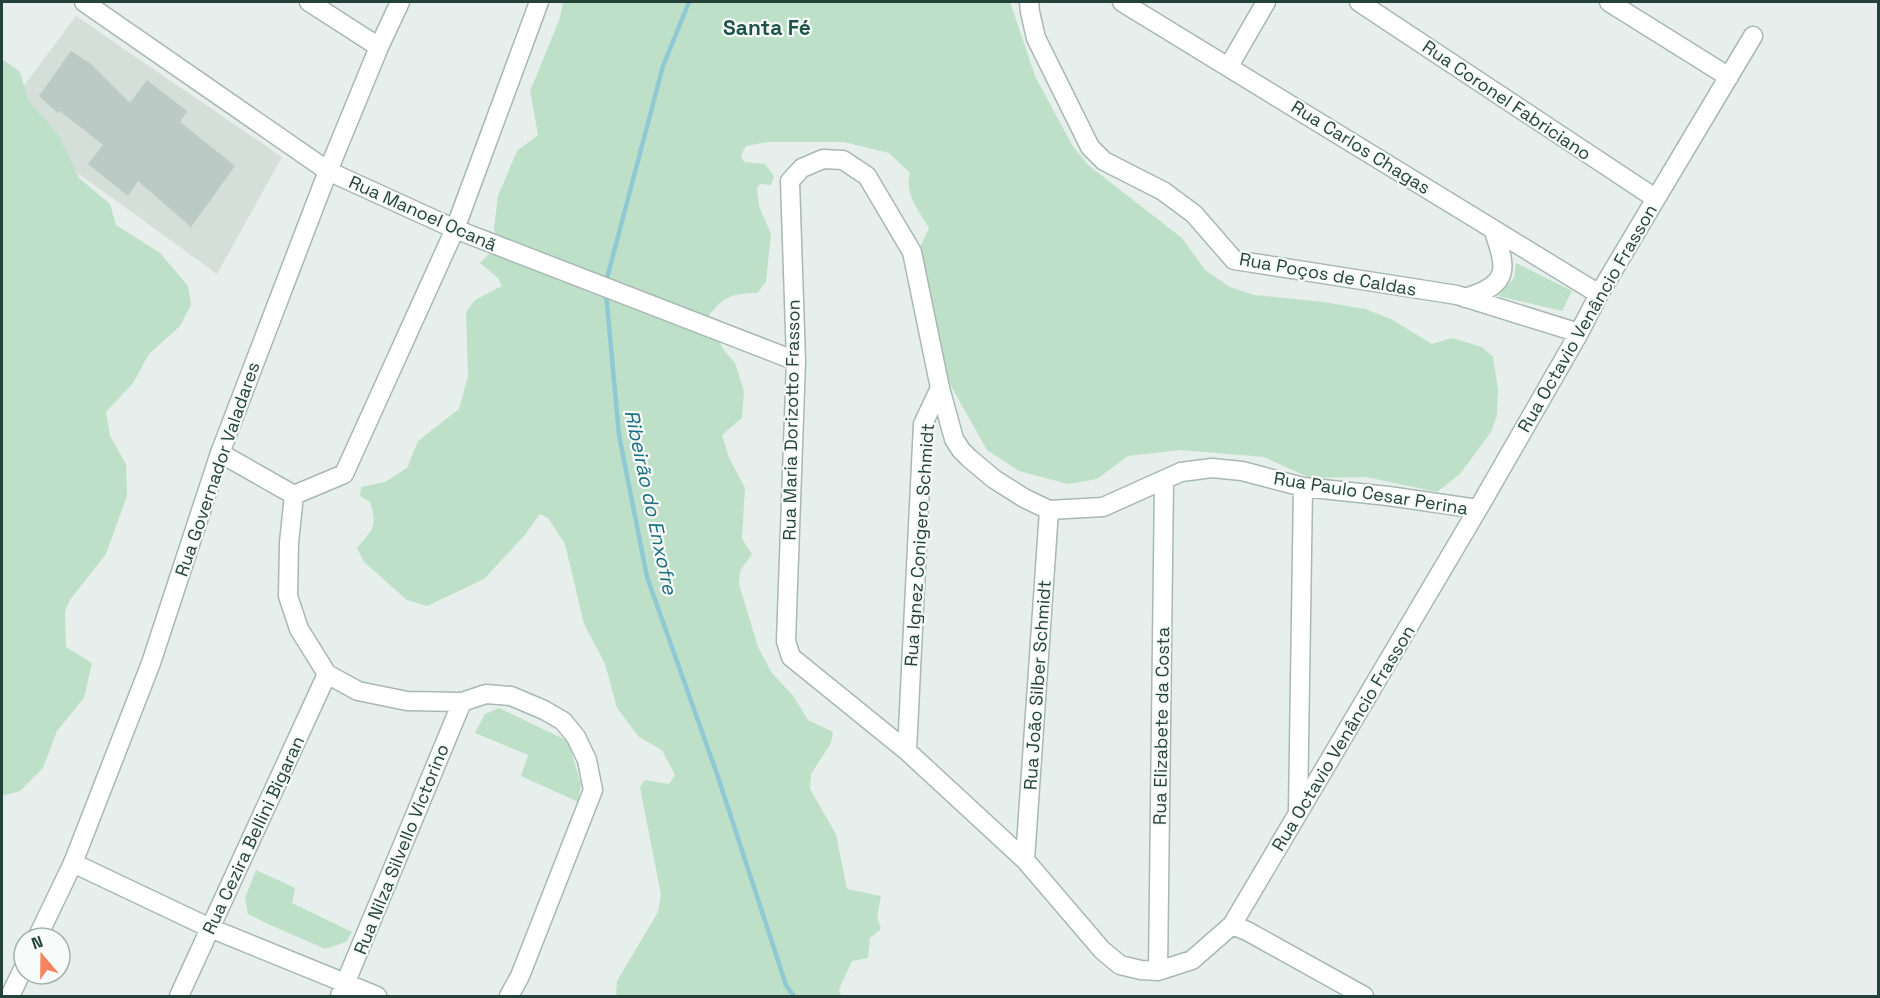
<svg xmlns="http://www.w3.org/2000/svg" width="1880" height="998" viewBox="0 0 1880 998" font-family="'Space Grotesk',sans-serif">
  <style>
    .built { fill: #d4dfda }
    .green { fill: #bfe0c8 }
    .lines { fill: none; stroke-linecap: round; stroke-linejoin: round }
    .stream { stroke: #8ec9d4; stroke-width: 4.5 }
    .building { fill: #bbcac4 }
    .minor-casing { stroke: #a8b8b2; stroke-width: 21 }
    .tertiary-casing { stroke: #a8b8b2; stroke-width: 21 }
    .minor { stroke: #fff; stroke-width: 18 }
    .tertiary { stroke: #fff; stroke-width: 18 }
    .labels { text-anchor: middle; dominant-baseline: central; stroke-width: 4.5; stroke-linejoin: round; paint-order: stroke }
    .street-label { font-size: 18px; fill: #24423a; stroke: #f7fbf9 }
    .water-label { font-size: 20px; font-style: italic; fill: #1c6f80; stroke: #f7fbf9 }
    .quarter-label { font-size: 21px; font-weight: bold; fill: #1f5548; stroke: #f7fbf9 }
  </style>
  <rect width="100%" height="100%" fill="#e6efeb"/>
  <!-- built -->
  <path class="built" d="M76 16 282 157 217 274 2 118V115Z"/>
  <!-- green -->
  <path class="green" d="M563 2H1010L1035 76 1072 145 1088 165 1182 238 1205 270 1230 287 1254 295 1324 302 1365 309 1391 319 1432 344 1452 338 1482 347 1493 357 1498 389 1497 415 1491 432 1460 474 1437 492 1366 477 1310 478 1264 457 1180 450 1128 456 1097 479 1068 484 1019 471 987 450 942 370 914 260 929 228C919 211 904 194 910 173L889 153 844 142H769L746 146 741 155 744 162 765 164 774 176 771 185 760 184 757 189 759 206 771 234 766 282 757 293C733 293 722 297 708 317L723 349 735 363 744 391 742 418 722 435 729 458 745 488 742 539 752 554 740 571 739 584 758 647 772 673 794 697 808 720 833 732 831 743 811 774 810 789 836 834 847 889 881 896 877 917 881 929 870 938 868 958 852 961 839 989 841 996H616L617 981 658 912 661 895 640 787 645 780 669 784 675 775 662 750 639 737 617 708 605 664 584 624 565 544 548 518 540 514 524 536 484 579 427 606 407 600 364 562 357 548C373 529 378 527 370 502L360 496 361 487 385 482 407 468 418 441 459 409 468 376 466 312 475 300 502 286 498 278 480 263 496 247 494 227 498 196 517 151 538 135 530 91 560 18Z
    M2 59 20 72 28 100 59 136 79 178 110 204 116 225 160 253 188 286 191 305 180 326 149 354 133 383 106 412 110 436 126 464 127 496 106 554 70 600 65 611 66 647 92 663 84 698 57 731 43 768 20 791 2 796Z
    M1516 263 1572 291 1562 311 1498 296 1514 278Z
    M499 708 568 741 581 784 578 802 521 776 528 755 475 733 485 714Z
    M256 870 295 888 292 903 352 932 346 942 325 949 268 924 248 914 245 898Z"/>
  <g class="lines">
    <!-- stream -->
    <path class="stream" d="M606 282 663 66 689 2
      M606 293 619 435 647 577 717 774 786 985 794 996"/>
  </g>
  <!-- building -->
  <path class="building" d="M71 51 91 64 130 103 147 80 187 111 180 122 235 166 191 227 138 181 128 196 88 164 103 145 60 111 58 113 39 96Z"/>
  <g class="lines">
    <!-- minor casing -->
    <g class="minor-casing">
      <path id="minor" d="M84 2 328 171 455 229 796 361
        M309 2 379 47
        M1029 2 1030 12 1036 38 1090 147 1104 161 1163 191 1194 214 1234 260 1457 295 1579 333
        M1122 2 1599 294
        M1359 2 1655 198
        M1609 2 1729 77
        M1229 66 1266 2
        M1465 298C1511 284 1507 269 1493 229
        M220 453 294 495
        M294 495 289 543 288 596 299 629 327 674 358 691 407 701 462 702 486 694 511 696 544 710 563 721 576 737 587 760 593 790 520 976 509 996
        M294 495 344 474 455 229 539 2
        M1478 509 1388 496 1303 487 1242 471 1212 468 1181 472 1103 507 1049 510 1024 498 994 479 969 458 961 450 954 439 940 388 912 252 867 176 843 160 823 159 802 168 790 181 796 361 786 641 791 657 907 751 1025 860 1102 950 1120 965 1141 970 1158 971 1192 960 1232 925 1478 509 1579 333 1599 294 1753 36
        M907 751 923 424 940 388
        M1298 811 1303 487
        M1025 860 1049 510
        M73 863 210 928 377 996
        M1232 925 1247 931 1364 996
        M1158 971 1164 481
        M179 996 327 674
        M340 996 462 702"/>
    </g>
    <!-- tertiary casing -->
    <g class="tertiary-casing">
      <path id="tertiary" d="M37 938 73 863 151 663 220 453 328 171 379 47 400 2
        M10 996 24 967"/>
    </g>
    <!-- minor -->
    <use href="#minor" class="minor"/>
    <!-- tertiary -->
    <use href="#tertiary" class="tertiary"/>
  </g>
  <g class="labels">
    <!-- street labels -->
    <g class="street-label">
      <text transform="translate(1507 100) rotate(34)">Rua Coronel Fabriciano</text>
      <text transform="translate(1361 147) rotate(32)">Rua Carlos Chagas</text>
      <text transform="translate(423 213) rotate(24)">Rua Manoel Ocanã</text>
      <text transform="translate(1328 274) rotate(10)">Rua Poços de Caldas</text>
      <text transform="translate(1587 318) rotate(-60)">Rua Octavio Venâncio Frasson</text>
      <text transform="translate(791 420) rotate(-89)">Rua Maria Dorizotto Frasson</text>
      <text transform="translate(217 469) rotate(-71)">Rua Governador Valadares</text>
      <text transform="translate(1371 493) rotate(9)">Rua Paulo Cesar Perina</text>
      <text transform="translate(919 545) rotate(-86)">Rua Ignez Conigero Schmidt</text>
      <text transform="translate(1037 685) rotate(-86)">Rua João Silber Schmidt</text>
      <text transform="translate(1161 726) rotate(-89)">Rua Elizabete da Costa</text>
      <text transform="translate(1343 738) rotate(-59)">Rua Octavio Venâncio Frasson</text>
      <text transform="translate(253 835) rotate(-65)">Rua Cezira Bellini Bigaran</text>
      <text transform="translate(401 849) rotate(-68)">Rua Nilza Silvello Victorino</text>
    </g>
    <!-- water labels -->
    <g class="water-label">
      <text transform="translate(651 502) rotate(78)">Ribeirão do Enxofre</text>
    </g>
    <!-- quarter labels -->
    <g class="quarter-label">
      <text x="767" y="27">Santa Fé</text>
    </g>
  </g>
  <!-- border -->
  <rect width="1880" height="998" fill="none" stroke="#24423a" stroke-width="6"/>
  <!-- north arrow -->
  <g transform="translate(42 956) rotate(340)"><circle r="28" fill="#f7fbf9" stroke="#a3b1ad" stroke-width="1.5"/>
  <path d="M0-4.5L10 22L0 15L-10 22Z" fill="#f4845f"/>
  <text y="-9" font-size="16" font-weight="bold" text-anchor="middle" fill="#24423a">N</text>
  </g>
</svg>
